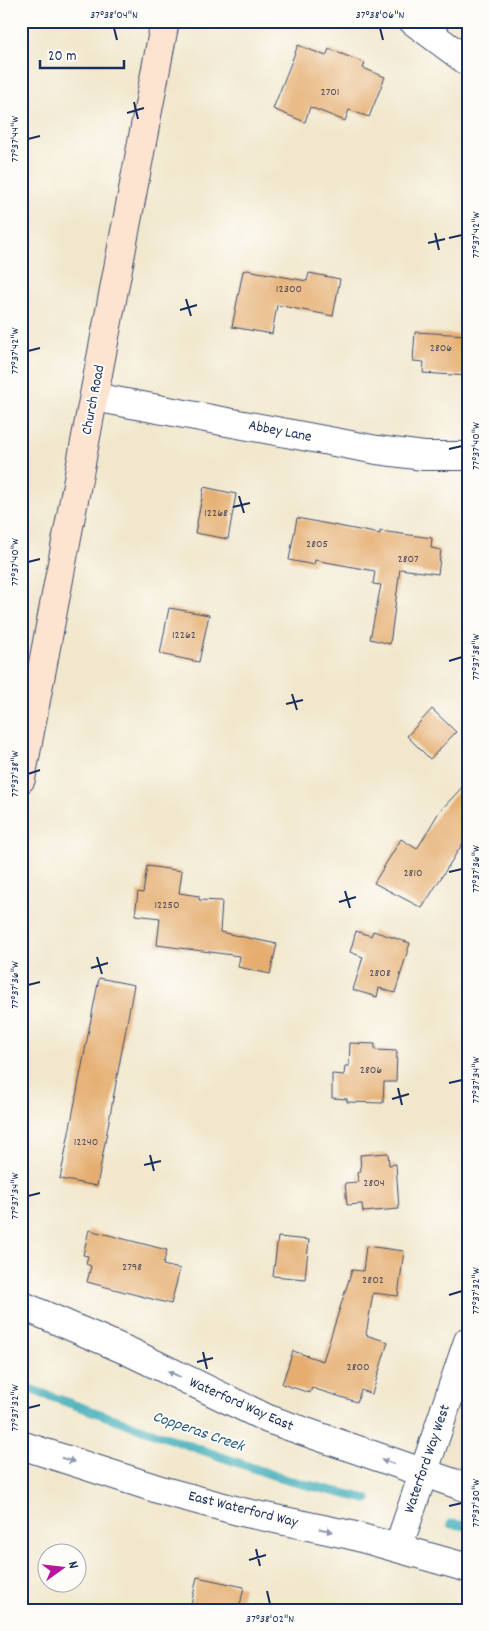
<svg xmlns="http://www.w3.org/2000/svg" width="489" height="1631" viewBox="0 0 489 1631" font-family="Dekko,sans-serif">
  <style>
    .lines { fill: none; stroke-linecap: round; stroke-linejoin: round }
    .stream { stroke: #3cacb8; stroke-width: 9 }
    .building { fill: #e5ad6f }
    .street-casing { stroke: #3b4b6e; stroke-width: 30 }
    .secondary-casing { stroke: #3b4b6e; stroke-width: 30 }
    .street { stroke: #fff; stroke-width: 28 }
    .secondary { stroke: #fde4d1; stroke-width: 28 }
    .oneway { fill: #8d97ae }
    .ticks { fill: none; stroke: #1b2f5e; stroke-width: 2 }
    .labels { text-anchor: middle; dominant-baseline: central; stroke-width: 4; stroke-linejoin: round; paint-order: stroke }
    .number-label { font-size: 12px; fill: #4e4e62 }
    .street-label { font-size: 15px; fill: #1b2f5e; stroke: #fdfcf7 }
    .water-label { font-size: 16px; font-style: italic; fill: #286182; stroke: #fdfcf7 }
    .neatline { fill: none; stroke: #1b2f5e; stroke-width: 2 }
    .ticks-label { font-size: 12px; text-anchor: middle; fill: #1b2f5e }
  </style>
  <rect width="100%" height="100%" fill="#fdfcf7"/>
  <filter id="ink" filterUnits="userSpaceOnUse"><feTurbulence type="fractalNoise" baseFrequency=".02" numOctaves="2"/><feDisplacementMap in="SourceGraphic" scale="10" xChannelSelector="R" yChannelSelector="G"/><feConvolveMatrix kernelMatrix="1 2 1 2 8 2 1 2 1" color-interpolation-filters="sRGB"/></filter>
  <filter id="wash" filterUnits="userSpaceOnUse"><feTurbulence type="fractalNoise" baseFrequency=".0096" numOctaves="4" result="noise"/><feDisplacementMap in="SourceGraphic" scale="20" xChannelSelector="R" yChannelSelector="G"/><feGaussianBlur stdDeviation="1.12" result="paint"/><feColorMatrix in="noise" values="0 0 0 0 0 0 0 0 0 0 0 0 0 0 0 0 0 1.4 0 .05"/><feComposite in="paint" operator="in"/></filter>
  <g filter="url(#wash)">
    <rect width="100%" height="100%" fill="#f1e7cc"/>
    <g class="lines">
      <!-- stream -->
      <path class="stream" d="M21 1386 287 1480 367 1499
        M451 1524 468 1526"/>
    </g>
    <g id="blocks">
      <!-- building -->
      <path class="building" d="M298 45 326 56 329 49 365 63 363 68 385 77 369 117 349 110 345 121 310 107 305 122 273 109Z
        M247 270 307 281 309 273 340 279 333 316 277 305 272 334 232 327 243 271Z
        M415 332 468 335V376L423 373 424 362 413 361Z
        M204 487 236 494 228 539 195 533Z
        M297 518 380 534V531L432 538 431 548 441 550 438 574 400 569 390 644 370 639 381 585 373 584 375 571 315 560 314 565 289 560Z
        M169 608 209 615 199 662 160 654Z
        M432 709 456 732 430 759 407 736Z
        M468 781V835L422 908 374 883 401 839 417 849 439 812Z
        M147 866 182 871 179 893 199 896V900L222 901 220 932 277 944 270 974 238 967 240 956 157 945 160 918 135 915 138 892 143 893Z
        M356 931 371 936 373 931 410 943 395 993 379 988 377 997 353 990 363 957 350 952Z
        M99 978 134 985 97 1186 60 1179Z
        M350 1043 375 1044V1050L397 1051 396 1082H384L383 1103 347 1102V1099L332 1098V1074L344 1075 345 1066H349Z
        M388 1153 389 1165 396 1164 399 1209 363 1212 362 1204 347 1205 345 1183 358 1182 357 1172H361L360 1155Z
        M89 1230 167 1250 163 1265 180 1269 171 1304 87 1282 91 1266 86 1264 88 1256 83 1255Z
        M278 1237 309 1240 305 1279 273 1276Z
        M366 1246 404 1251 398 1296 373 1293 366 1335 388 1342 372 1394 361 1390 357 1402 312 1388 310 1393 282 1384 293 1351 323 1361 352 1270 363 1271Z
        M197 1577 244 1587 239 1610H190Z"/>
    </g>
  </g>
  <g filter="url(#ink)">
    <use href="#blocks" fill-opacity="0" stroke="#3b4b6e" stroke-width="1"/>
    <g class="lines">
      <!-- street casing -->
      <g class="street-casing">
        <path id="street" d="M413 21 468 62
          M94 397 377 450 424 456H468
          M21 1305 130 1352 268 1419 468 1488
          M21 1445 164 1491 242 1512 351 1535 468 1568
          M398 1548 468 1341"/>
      </g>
      <!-- secondary casing -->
      <g class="secondary-casing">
        <path id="secondary" d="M21 779 165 21"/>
      </g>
      <!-- street -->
      <use href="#street" class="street"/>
      <!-- secondary -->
      <use href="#secondary" class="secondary"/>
    </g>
    <!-- one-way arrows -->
    <defs><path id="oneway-solid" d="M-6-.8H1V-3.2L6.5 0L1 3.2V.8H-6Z" transform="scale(1.25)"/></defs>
    <g class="oneway">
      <use href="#oneway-solid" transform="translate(174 1374) rotate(-154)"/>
      <use href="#oneway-solid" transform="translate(68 1460) rotate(18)"/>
      <use href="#oneway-solid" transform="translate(388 1462) rotate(-162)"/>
      <use href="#oneway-solid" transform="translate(326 1530) rotate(12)"/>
    </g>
  </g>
  <!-- ticks -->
  <path class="ticks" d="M114 28 117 40M380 28 383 40M134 102 138 119M127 113 144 108M28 139 40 136M435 233 439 250M449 238 462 235M428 243 445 239M186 299 191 316M180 310 197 305M28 351 40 348M449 449 462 446M239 496 244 513M233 507 250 503M28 562 40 559M449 661 462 657M292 694 297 710M286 704 303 700M28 774 40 770M449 872 462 869M345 891 350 908M339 902 356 897M97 957 102 974M91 968 108 963M28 985 40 982M449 1083 462 1080M398 1088 402 1105M392 1099 409 1094M150 1155 154 1171M144 1165 161 1161M28 1196 40 1193M449 1295 462 1291M203 1352 207 1369M197 1362 213 1358M28 1408 40 1405M449 1506 462 1503M256 1549 260 1566M249 1560 266 1555M267 1591 270 1604"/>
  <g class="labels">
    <!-- number labels -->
    <g class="number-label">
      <text x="330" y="92">2701</text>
      <text x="289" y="289">12300</text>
      <text x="441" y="348">2806</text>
      <text x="216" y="513">12268</text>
      <text x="317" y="544">2805</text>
      <text x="408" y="559">2807</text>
      <text x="184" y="635">12262</text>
      <text x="413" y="873">2810</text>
      <text x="167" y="905">12250</text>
      <text x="380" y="973">2808</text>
      <text x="371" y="1070">2806</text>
      <text x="86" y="1142">12240</text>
      <text x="374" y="1183">2804</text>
      <text x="132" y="1267">2798</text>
      <text x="373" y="1280">2802</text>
      <text x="358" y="1367">2800</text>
    </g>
    <!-- street labels -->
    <g class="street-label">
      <text transform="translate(94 400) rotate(-79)">Church Road</text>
      <text transform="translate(280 432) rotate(11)">Abbey Lane</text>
      <text transform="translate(241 1405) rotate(24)">Waterford Way East</text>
      <text transform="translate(428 1459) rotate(-71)">Waterford Way West</text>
      <text transform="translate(243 1510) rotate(14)">East Waterford Way</text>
    </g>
    <!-- water labels -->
    <g class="water-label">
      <text transform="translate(198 1432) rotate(19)">Copperas Creek</text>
    </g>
  </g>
  <!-- margin -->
  <rect width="489" height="1631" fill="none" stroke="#fdfcf7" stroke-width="55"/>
  <!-- north arrow -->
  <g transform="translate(62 1568) rotate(75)"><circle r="24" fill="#fdfcf7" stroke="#a3aaba"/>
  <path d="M0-4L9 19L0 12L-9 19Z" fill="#b5179e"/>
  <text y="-8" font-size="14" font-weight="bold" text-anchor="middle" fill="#1b2f5e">N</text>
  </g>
  <!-- scale -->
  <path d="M40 60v8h84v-8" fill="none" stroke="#1b2f5e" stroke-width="2.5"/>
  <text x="48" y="60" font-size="15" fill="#1b2f5e" stroke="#fdfcf7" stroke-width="4" paint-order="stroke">20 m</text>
  <rect x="28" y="28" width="434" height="1576" class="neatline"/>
  <g class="ticks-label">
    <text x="114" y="18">37°38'04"N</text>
    <text x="380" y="18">37°38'06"N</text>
    <text transform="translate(14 139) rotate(-90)" y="4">77°37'44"W</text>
    <text transform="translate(475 235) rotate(-90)" y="4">77°37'42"W</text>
    <text transform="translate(14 351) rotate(-90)" y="4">77°37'42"W</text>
    <text transform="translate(475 446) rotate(-90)" y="4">77°37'40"W</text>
    <text transform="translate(14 562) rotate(-90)" y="4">77°37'40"W</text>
    <text transform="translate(475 657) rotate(-90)" y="4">77°37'38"W</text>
    <text transform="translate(14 774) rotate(-90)" y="4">77°37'38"W</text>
    <text transform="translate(475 869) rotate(-90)" y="4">77°37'36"W</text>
    <text transform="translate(14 985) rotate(-90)" y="4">77°37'36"W</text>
    <text transform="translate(475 1080) rotate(-90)" y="4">77°37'34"W</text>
    <text transform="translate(14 1196) rotate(-90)" y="4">77°37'34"W</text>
    <text transform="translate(475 1291) rotate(-90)" y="4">77°37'32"W</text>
    <text transform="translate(14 1408) rotate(-90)" y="4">77°37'32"W</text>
    <text transform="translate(475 1503) rotate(-90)" y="4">77°37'30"W</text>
    <text x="270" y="1622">37°38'02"N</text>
  </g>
</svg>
